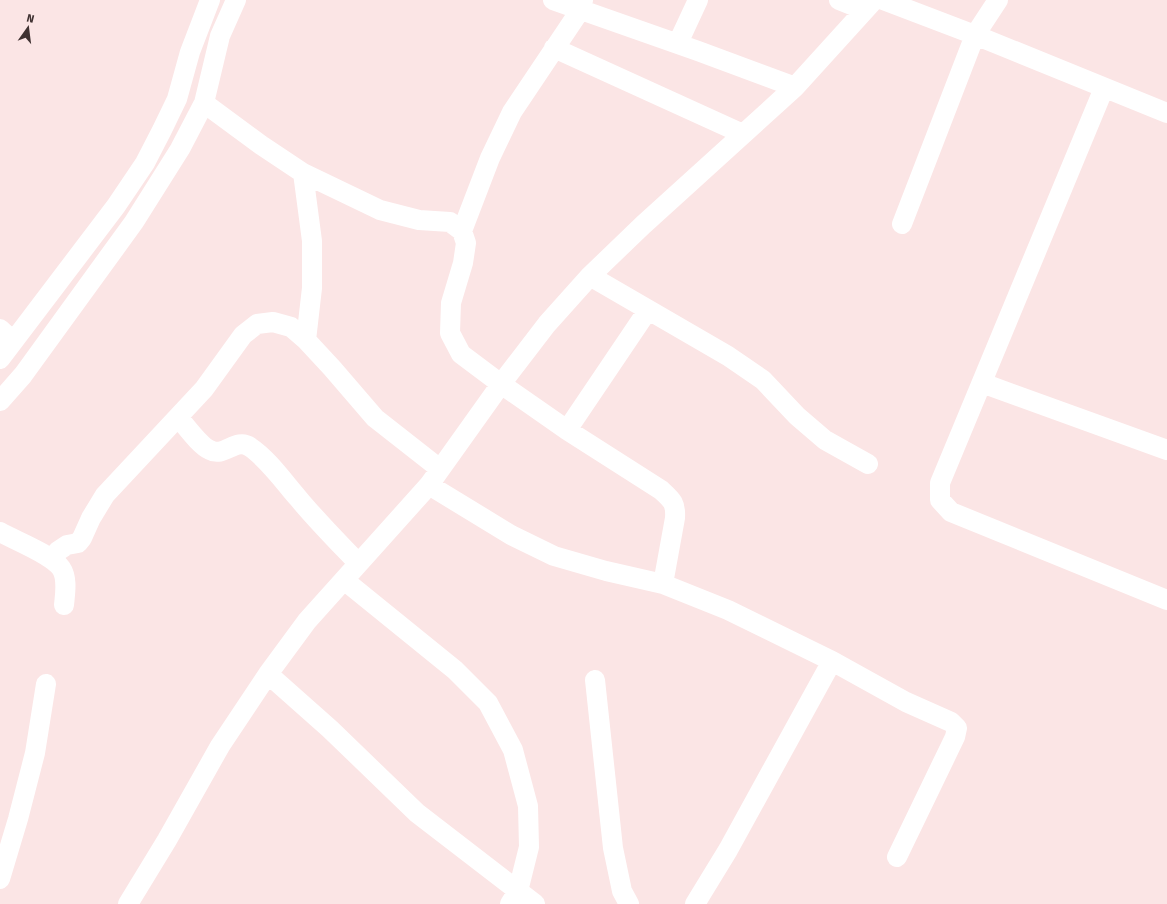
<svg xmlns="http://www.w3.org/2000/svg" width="1167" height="904" viewBox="0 0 1167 904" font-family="'Fira Sans',sans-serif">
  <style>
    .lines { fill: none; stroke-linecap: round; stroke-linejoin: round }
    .minor { stroke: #fff; stroke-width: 20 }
  </style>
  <rect width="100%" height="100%" fill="#fbe5e5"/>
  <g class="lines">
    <!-- minor -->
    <path class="minor" d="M553 0 698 51 795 87
      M839 0 864 10
      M883 0 975 35 1167 113
      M678 43 698 0
      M554 48 743 134
      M1104 88 940 483V500L951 512 1167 600
      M204 103 261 145 303 173 380 210 419 220 450 222 462 231 466 243 463 263 451 303 450 333 461 354 501 384 567 430 661 490C672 500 676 503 675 518L663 584
      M303 173 312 241V288L306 340
      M902 224 975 35 998 0
      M462 231 490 158 512 112 581 9 583 0
      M590 276 728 356 763 380 797 416 825 440 868 464
      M0 329 13 341
      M0 359 116 206 145 163 162 130 177 99 190 52 210 0
      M982 383 1167 450
      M0 401 23 375 134 222 180 149 204 103 220 36 236 0
      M178 417C186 426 200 446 210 450 224 458 236 437 250 447 268 459 284 482 298 498 317 521 338 542 358 563
      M567 430 648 310
      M429 485 511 535 554 556 606 571 663 584 728 610 832 661 906 702 951 722 957 728 955 737 897 857
      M0 532C16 541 51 554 61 568 68 578 65 594 64 605
      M51 559 58 551 67 545 78 543 82 538 91 518 105 495 204 389 243 335 257 324 273 322 291 327 306 340 332 368 375 418 440 469
      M344 580 455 670 488 703 513 750 528 806 529 847 518 891 510 904
      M268 674 330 729 417 813 535 904
      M595 680 613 848 622 891 629 904
      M0 879 18 819 35 753 46 684
      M128 904 167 840 220 746 268 674 307 621 429 485 501 384 547 324 590 276 643 225 795 87 874 0
      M695 904 728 850 832 661"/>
  </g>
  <!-- north arrow -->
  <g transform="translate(28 28) rotate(14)" stroke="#fbe5e5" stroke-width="3" paint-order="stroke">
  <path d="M0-3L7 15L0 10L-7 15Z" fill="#3f3131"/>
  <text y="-6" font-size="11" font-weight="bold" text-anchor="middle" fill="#3f3131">N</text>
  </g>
</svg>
